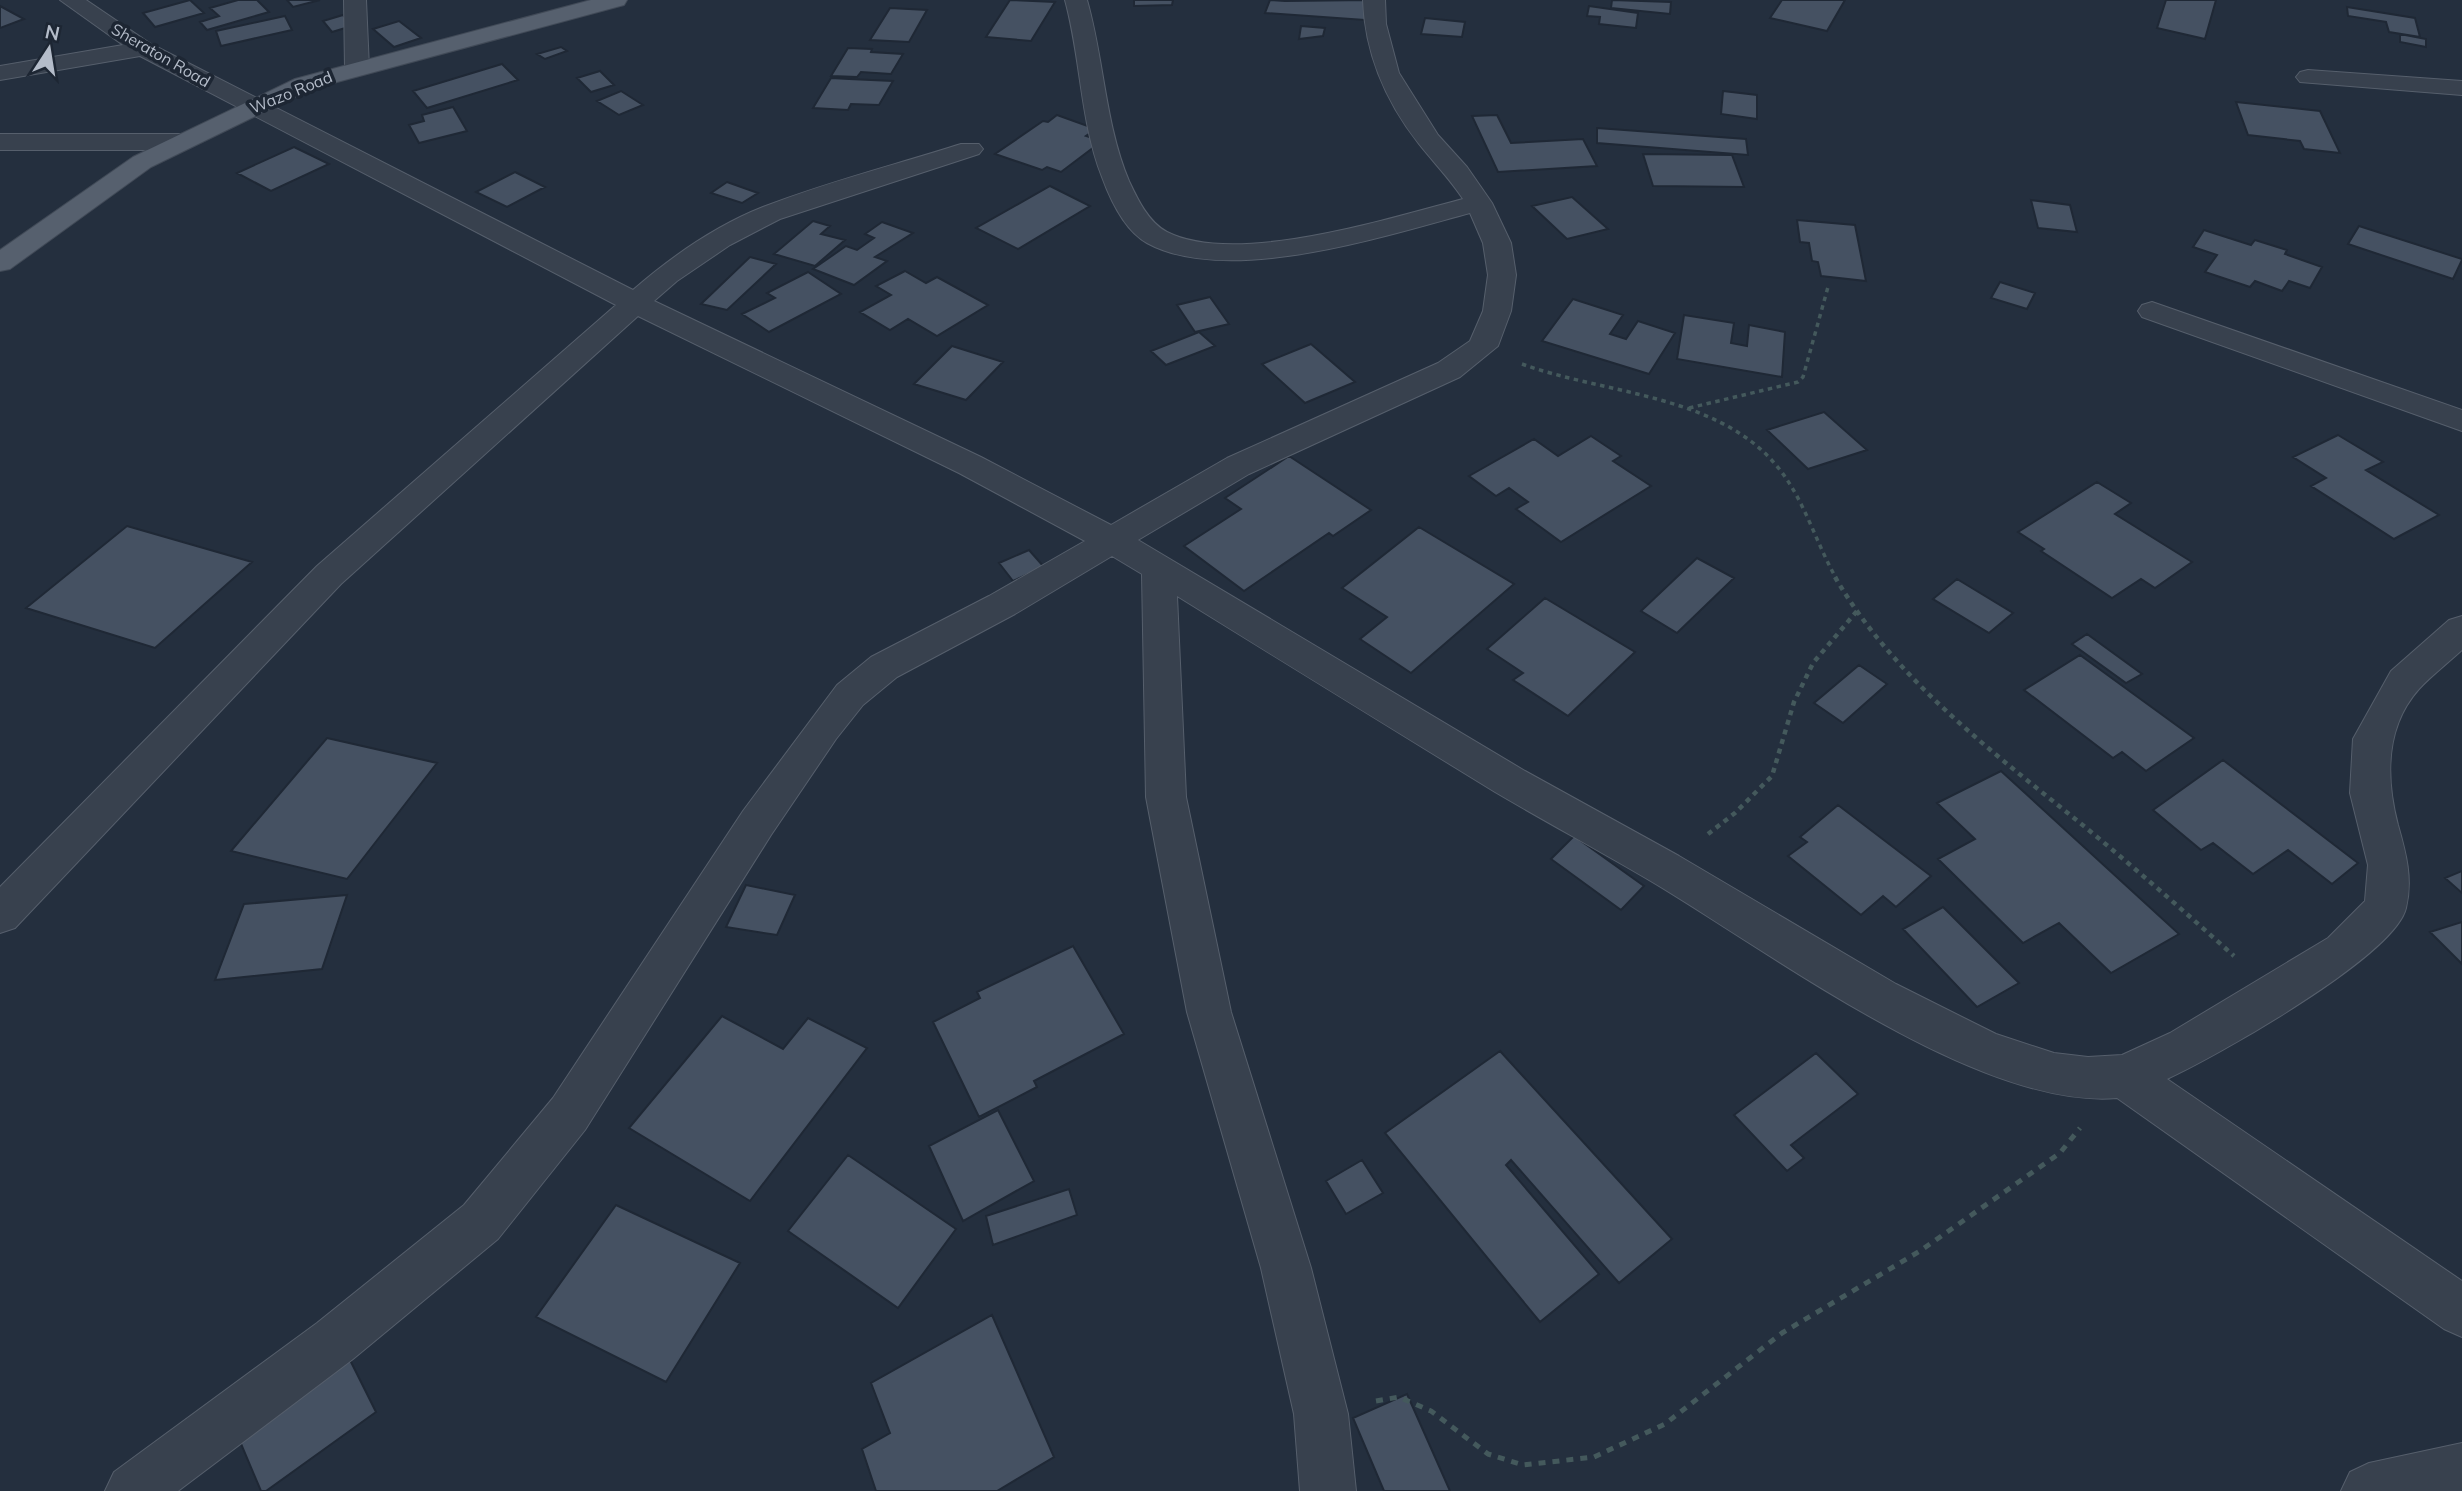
<svg xmlns="http://www.w3.org/2000/svg" width="2462" height="1491" viewBox="0 0 2462 1491" font-family="Mulish,sans-serif">
  <style>
    .building { fill: #455162; stroke: #1f2835; stroke-width: 2 }
    .lines { fill: none; stroke-linecap: round; stroke-linejoin: round }
    .minor-casing { stroke: #565f6c; stroke-width: 2 }
    .major-casing { stroke: #414a57; stroke-width: 2 }
    .path-far2 { stroke: #44595c; stroke-width: 3.5; stroke-dasharray: 4.5 4.5; stroke-linecap: butt }
    .path-far1 { stroke: #44595c; stroke-width: 4.5; stroke-dasharray: 5 5; stroke-linecap: butt }
    .path { stroke: #44595c; stroke-width: 5; stroke-dasharray: 7 7; stroke-linecap: butt }
    .minor { fill: #38414e; fill-rule: evenodd }
    .major { fill: #56606e; fill-rule: evenodd }
    .labels { text-anchor: middle; dominant-baseline: central; stroke-width: 7; stroke-linejoin: round; paint-order: stroke }
    .far-street-label { font-size: 16px; fill: #b4bcc9; stroke: #1d2633 }
  </style>
  <rect width="100%" height="100%" fill="#242f3e"/>
  <!-- building -->
  <path class="building" d="M190 0 204 13 155 27 143 13Z
    M238 0H257L269 12 207 30 200 22 219 16 210 8Z
    M287 0H320L293 7Z
    M1010 0 1055 2 1031 41 986 37Z
    M1134 0H1173L1172 5 1134 6Z
    M1270 0 1285 1 1370 0 1365 20 1265 13Z
    M1612 0 1671 2 1670 14 1611 8Z
    M1782 0H1845L1827 31 1770 18Z
    M2166 0H2216L2205 39 2157 28Z
    M0 6 24 19 0 28Z
    M1589 6 1638 13 1636 28 1599 24 1600 17 1587 16Z
    M2347 7 2415 18 2420 37 2389 32 2386 22 2348 16Z
    M890 8 927 10 909 42 870 40Z
    M343 15 352 26 332 32 323 21Z
    M285 16 292 30 221 46 216 31Z
    M1425 18 1465 22 1462 37 1421 34Z
    M399 21 421 38 394 47 373 29Z
    M1301 26 1325 28 1323 36 1299 39Z
    M2400 34 2426 39V47L2400 42Z
    M561 47 567 51 545 59 537 54Z
    M848 48 872 49 871 52 903 54 891 74 861 72 857 77 831 76Z
    M502 64 518 80 427 108 413 91Z
    M600 71 614 85 591 92 577 78Z
    M831 78 849 79 893 81 879 105 851 104 848 110 813 108Z
    M621 91 643 105 619 115 597 101Z
    M1723 91 1757 95V119L1721 114Z
    M2236 102 2320 111 2340 153 2304 149 2300 141 2248 135Z
    M453 107 467 131 419 143 409 125 424 121 422 115Z
    M1057 115 1096 129 1086 136 1102 141 1061 172 1047 167 1042 170 995 154 1043 121 1048 122Z
    M1497 115 1511 143 1583 139 1597 166 1498 172 1472 116Z
    M1597 128 1746 139 1748 155 1597 143Z
    M294 147 329 164 271 191 237 173Z
    M1643 154 1732 155 1744 187 1653 186Z
    M515 172 545 187 507 207 476 192Z
    M727 182 758 193 742 203 711 193Z
    M1050 186 1090 206 1018 249 976 228Z
    M1572 197 1608 229 1567 239 1532 206Z
    M2031 200 2070 205 2077 232 2038 228Z
    M1797 220 1855 225 1866 281 1821 276 1818 262 1812 261 1809 243 1800 242Z
    M813 221 830 226 821 234 845 240 815 266 774 254Z
    M882 222 913 233 875 257 887 261 854 285 813 269 846 246 857 250 874 238 865 234Z
    M2359 226 2462 259V260L2453 279 2348 244Z
    M2204 230 2251 245 2255 240 2287 250 2285 254 2322 267 2310 288 2289 281 2282 291 2255 281 2250 287 2205 272 2217 255 2193 247Z
    M750 257 776 264 727 310 701 304Z
    M905 271 926 283 937 277 988 305 937 336 908 319 890 330 860 312 891 295 876 286Z
    M808 272 841 294 769 332 742 314 775 298 767 293Z
    M2000 282 2035 293 2027 309 1991 298Z
    M1210 297 1229 324 1195 332 1177 305Z
    M1573 299 1623 315 1610 334 1626 339 1638 321 1675 333 1649 374 1542 341Z
    M1684 315 1734 323 1731 343 1747 346 1749 325 1785 332 1782 377 1677 359Z
    M1199 332 1215 346 1166 365 1151 351Z
    M1311 344 1355 382 1305 403 1262 364Z
    M952 346 1003 362 966 400 914 384Z
    M1824 412 1867 450 1808 469 1767 430Z
    M2338 435 2383 462 2366 470 2439 515 2394 539 2311 486 2326 478 2293 457Z
    M1591 436 1621 456 1613 461 1651 486 1561 542 1516 509 1528 502 1509 488 1496 496 1469 476 1534 439 1558 456Z
    M1289 456 1371 510 1333 536 1329 533 1244 591 1184 546 1241 509 1225 498Z
    M2097 482 2131 503 2115 514 2192 562 2155 588 2141 579 2112 598 2041 551 2044 549 2018 532Z
    M127 526 252 562 155 648 26 608Z
    M1419 527 1514 584 1411 673 1360 639 1387 617 1342 588Z
    M1029 550 1044 567 1013 581 999 563Z
    M1697 558 1734 578 1677 633 1641 611Z
    M1957 579 2013 613 1989 633 1933 599Z
    M1545 598 1635 652 1568 716 1513 680 1523 673 1487 649Z
    M2087 634 2142 674 2126 683 2072 644Z
    M2080 655 2194 738 2146 771 2122 752 2113 758 2024 690Z
    M1859 665 1887 684 1843 723 1814 703Z
    M327 738 437 763 347 879 231 851Z
    M2223 760 2358 863 2332 884 2288 850 2253 874 2213 843 2201 850 2153 810Z
    M2001 771 2179 934 2111 973 2059 923 2023 943 1938 859 1975 839 1937 803Z
    M1838 805 1931 876 1896 907 1883 896 1861 915 1788 856 1807 842 1800 837Z
    M1574 836 1644 886 1621 910 1551 859Z
    M2462 871V893L2445 878Z
    M746 885 795 895 777 935 726 927Z
    M347 895 322 969 215 980 244 904Z
    M1943 907 2019 983 1977 1007 1903 929Z
    M2462 922V964L2430 932Z
    M1073 946 1124 1034 1034 1081 1037 1087 979 1117 933 1022 980 998 977 992Z
    M722 1016 783 1049 808 1018 867 1048 750 1201 629 1128Z
    M1500 1051 1672 1239 1619 1283 1511 1160 1506 1165 1599 1274 1540 1322 1385 1133Z
    M1816 1053 1858 1094 1791 1145 1804 1158 1787 1171 1734 1115Z
    M998 1110 1034 1181 963 1221 929 1146Z
    M848 1155 956 1229 898 1308 788 1231Z
    M1362 1160 1383 1193 1346 1214 1326 1181Z
    M1069 1189 1077 1215 993 1245 986 1216Z
    M616 1205 740 1263 666 1382 536 1317Z
    M992 1315 1054 1457 997 1491H876L862 1449 890 1433 871 1383Z
    M347 1354 376 1412 266 1491H261L236 1432Z
    M1407 1394 1450 1491H1384L1353 1418Z"/>
  <g class="lines">
    <!-- minor casing -->
    <g class="minor-casing">
      <path id="minor" d="M60 0H86L151 44 633 290C671 257 715 226 763 207 827 182 895 165 961 144H979L983 149 979 154 780 219 730 245 677 281 654 301 981 457 1111 525 1227 458 1438 363 1470 341 1483 311 1488 275 1483 243 1470 213C1385 236 1228 287 1147 243 1125 231 1110 199 1102 177 1080 121 1081 58 1065 0H1087C1104 59 1105 124 1129 181 1137 198 1148 222 1167 232 1236 267 1390 218 1463 199 1450 179 1434 163 1419 144 1386 102 1365 54 1363 0H1385L1386 24 1399 73 1438 135 1467 167 1492 203 1511 243 1516 275 1511 311 1498 346 1460 377 1249 474 1138 540 1525 771 1679 856 1896 984 1996 1034 2054 1053 2088 1057 2122 1055 2170 1033 2328 938 2365 901 2368 865 2350 793 2353 739 2391 671 2449 620 2462 616V650C2448 663 2432 675 2419 689 2385 727 2386 779 2398 825 2406 853 2413 879 2406 908 2395 956 2215 1057 2167 1079L2462 1281V1337L2444 1329 2117 1098C1979 1110 1769 951 1649 880 1598 850 1546 822 1495 792 1389 727 1283 662 1177 596L1186 797 1231 1012 1311 1268 1348 1414 1356 1491H1300L1294 1414 1261 1268 1187 1012 1146 797 1142 574 1112 556 1015 614 897 677 863 705 836 739 771 835 585 1130 498 1239 353 1359 178 1491H105L114 1472 317 1323 464 1205 553 1098 743 811 837 685 871 657 989 596 1085 541 959 473 638 316 341 584 15 928 0 933V887L317 566 616 305 140 56 0 80V66L123 45Z
        M344 0H366L369 68 365 73H349L345 68Z
        M2308 70 2462 81V95L2300 82 2296 77 2300 72Z
        M0 134H181L190 137 194 142 190 147 181 150H0Z
        M2152 302 2462 410V431L2142 317 2138 311 2142 305Z
        M2462 1443V1491H2341L2350 1472 2369 1463Z"/>
    </g>
    <!-- major casing -->
    <g class="major-casing">
      <path id="major" d="M591 0H627L624 5 311 89 151 167 10 269 0 271V250L133 157 295 79Z"/>
    </g>
    <!-- path-far2 -->
    <path class="path-far2" d="M1522 364C1604 394 1716 394 1776 465 1804 498 1815 541 1836 578
      M1689 408 1798 382 1803 377 1828 287"/>
    <!-- path-far1 -->
    <path class="path-far1" d="M1835 577C1895 680 1994 753 2085 827 2136 869 2185 912 2234 956
      M1708 834 1735 813 1772 776 1794 702 1813 663 1857 611"/>
    <!-- path -->
    <path class="path" d="M1376 1401 1399 1397 1431 1411 1488 1454 1523 1465 1594 1457 1665 1424 1782 1333 1920 1251 2060 1153 2080 1128"/>
    <!-- minor -->
    <use href="#minor" class="minor"/>
    <!-- major -->
    <use href="#major" class="major"/>
  </g>
  <g class="labels">
    <!-- far-street labels -->
    <g class="far-street-label">
      <text transform="translate(161 55) rotate(30)">Sheraton Road</text>
      <text transform="translate(291 92) rotate(-22)">Wazo Road</text>
    </g>
  </g>
  <!-- north arrow -->
  <g transform="translate(49 49) rotate(12)" stroke="#1d2633" stroke-width="5" paint-order="stroke">
  <path d="M0-5L12 26L0 18L-12 26Z" fill="#b4bcc9"/>
  <text y="-10" font-size="19" font-weight="bold" text-anchor="middle" fill="#b4bcc9">N</text>
  </g>
</svg>
